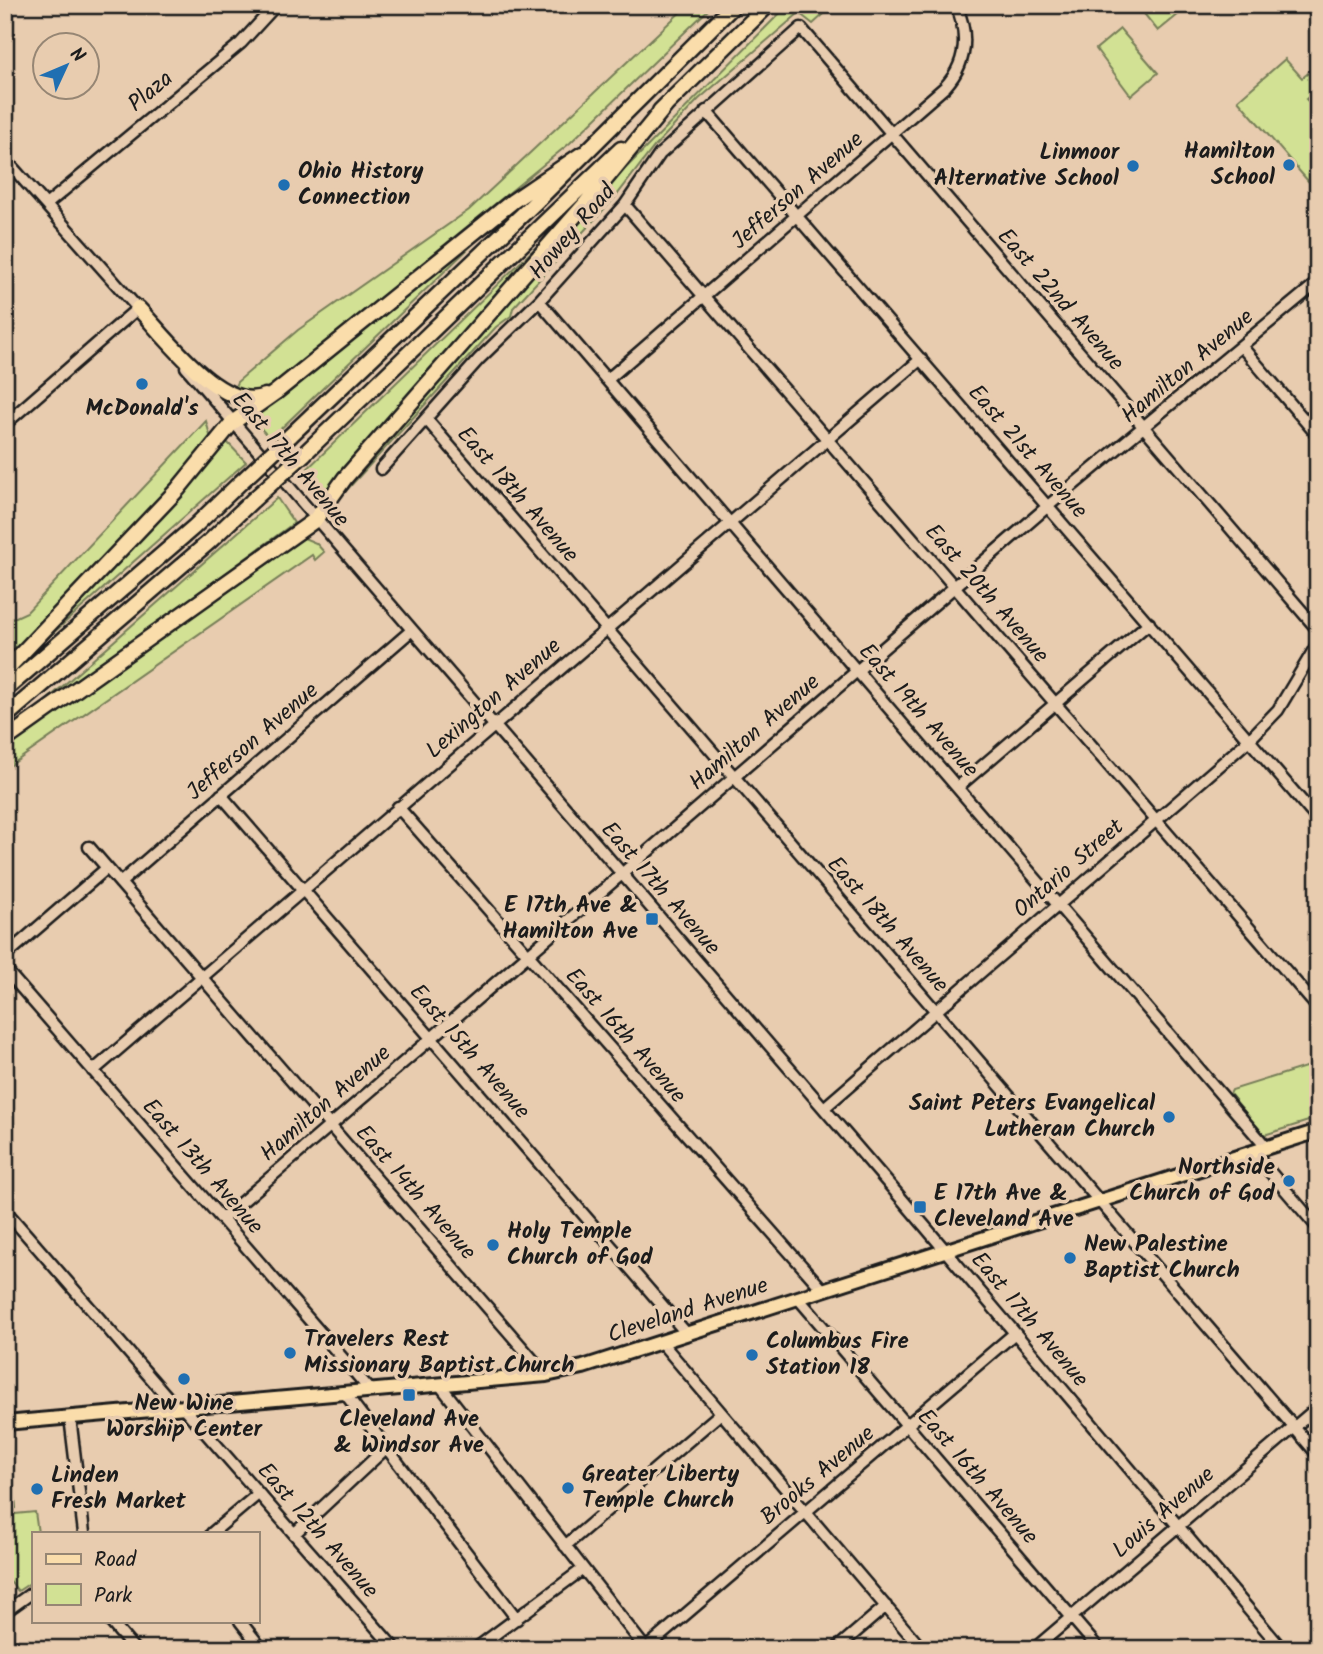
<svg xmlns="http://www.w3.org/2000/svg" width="1323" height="1654" viewBox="0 0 1323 1654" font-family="Kalam,sans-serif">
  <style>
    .green { fill: #d2e194; stroke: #777e58; stroke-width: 2 }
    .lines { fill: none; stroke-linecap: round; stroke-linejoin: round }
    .minor-casing { stroke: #1c1c1c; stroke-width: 15 }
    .major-casing { stroke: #1c1c1c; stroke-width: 18 }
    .highway-casing { stroke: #1c1c1c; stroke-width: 19 }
    .minor { stroke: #e8ccaf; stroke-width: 10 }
    .major { stroke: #faddab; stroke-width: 12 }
    .highway { stroke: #faddab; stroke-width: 14 }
    .highway-bridge-casing { stroke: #1c1c1c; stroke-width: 19; stroke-linecap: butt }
    .highway-bridge { stroke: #faddab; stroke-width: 14 }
    .poi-dot { fill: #1f6fb2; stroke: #e8ccaf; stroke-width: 2.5 }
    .labels { text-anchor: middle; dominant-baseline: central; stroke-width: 7; stroke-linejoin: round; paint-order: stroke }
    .street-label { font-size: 23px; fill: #1c1c1c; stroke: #e8ccaf }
    .poi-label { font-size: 23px; font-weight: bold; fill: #1c1c1c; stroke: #e8ccaf; text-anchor: start }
  </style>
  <rect width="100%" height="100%" fill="#e8ccaf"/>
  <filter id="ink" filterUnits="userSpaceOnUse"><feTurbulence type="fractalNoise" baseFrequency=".0143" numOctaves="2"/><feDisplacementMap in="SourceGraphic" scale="14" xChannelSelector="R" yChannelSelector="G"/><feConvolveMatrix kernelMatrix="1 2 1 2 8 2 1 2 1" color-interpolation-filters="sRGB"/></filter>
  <g filter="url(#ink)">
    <!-- green -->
    <path class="green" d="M688 5H713L570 143 420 265 276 392 230 397 237 382 298 330 469 210Z
      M788 5H834L813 24 799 13 699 99 654 147 617 195 513 308 511 316 496 327 334 504 338 495 625 169Z
      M1137 5H1190L1158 31Z
      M1120 29 1158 73 1131 96 1096 49Z
      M1285 59 1302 78 1311 71 1318 79V89L1306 99 1318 111V173L1308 181 1238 100Z
      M562 222 322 496 302 474Z
      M495 223 270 439 252 418Z
      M206 421 211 439 208 447 5 661V622L27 612Z
      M227 442 246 462 26 657Z
      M277 498 294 523 41 708 40 706Z
      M304 538 316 543 324 552 315 560 312 555 5 769V748Z
      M1318 1063V1118L1264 1135 1230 1094 1232 1090Z
      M9 1431 16 1508 5 1509V1432Z
      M35 1512 38 1533H33V1581L18 1591 5 1576V1515Z"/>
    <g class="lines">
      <!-- minor casing -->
      <g class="minor-casing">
        <path id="minor" d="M706 111 1318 820
          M5 159 141 312
          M46 205 241 43 276 5
          M625 205 1318 1008
          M539 301 1267 1148
          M1242 347 1318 436
          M186 367 900 1197 1282 1649
          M607 380 945 87C967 63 969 35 956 5
          M427 420 1318 1455
          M5 424 138 308
          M381 469 479 359 539 301 625 205 660 154 801 28 1318 630
          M958 787 1149 623
          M221 795 687 1334
          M398 807 823 1290
          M89 847 546 1375
          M120 883 412 630
          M5 956 107 868
          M5 969 371 1391
          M93 1071 921 359
          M824 1108 1249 740 1278 710 1318 643
          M1253 1152 1318 1228
          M5 1210 176 1407
          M222 1219 1048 506 1318 282
          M798 1298 1099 1649
          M661 1342 922 1649
          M440 1385 646 1649
          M344 1392 517 1619
          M183 1407 395 1649
          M70 1417 84 1533
          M212 1533 258 1494
          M294 1534 387 1447
          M565 1546 721 1413
          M5 1612 33 1592
          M110 1621 134 1649
          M240 1621 262 1649
          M475 1649 583 1569
          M645 1649 1015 1333
          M836 1649 886 1606
          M1034 1649 1318 1407"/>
      </g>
      <!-- major casing -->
      <g class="major-casing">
        <path id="major" d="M5 1423 546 1375 583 1367 1318 1131"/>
      </g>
      <!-- highway casing -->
      <g class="highway-casing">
        <path id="highway" d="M660 111 768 5
          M138 308C166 337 222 414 265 396
          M290 436 541 197 734 5
          M304 454 621 149
          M5 671 178 489 232 423 276 392 513 201 582 154
          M5 690 194 527 241 482
          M5 717 209 542 253 500
          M5 740 315 520 345 478 586 203 667 104"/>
      </g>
      <!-- minor -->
      <use href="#minor" class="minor"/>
      <!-- major -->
      <use href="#major" class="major"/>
      <!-- highway -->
      <use href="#highway" class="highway"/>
      <!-- highway-bridge casing -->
      <g class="highway-bridge-casing">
        <path id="highway-bridge" d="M241 482 290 436
          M253 500 304 454"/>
      </g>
      <!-- highway-bridge -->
      <use href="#highway-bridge" class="highway-bridge"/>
    </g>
  </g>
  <!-- markers -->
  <g class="poi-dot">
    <circle cx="1289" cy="165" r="7"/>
    <circle cx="1133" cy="166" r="7"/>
    <circle cx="284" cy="185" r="7"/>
    <circle cx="142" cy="384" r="7"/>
    <rect x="645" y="912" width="14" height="14" rx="3.5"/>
    <circle cx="1169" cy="1117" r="7"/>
    <circle cx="1289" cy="1181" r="7"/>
    <rect x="913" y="1200" width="14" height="14" rx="3.5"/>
    <circle cx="493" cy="1245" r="7"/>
    <circle cx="1070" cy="1258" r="7"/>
    <circle cx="290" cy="1353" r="7"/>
    <circle cx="752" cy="1355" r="7"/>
    <circle cx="184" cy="1379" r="7"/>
    <rect x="402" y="1388" width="14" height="14" rx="3.5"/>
    <circle cx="568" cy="1488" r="7"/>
    <circle cx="37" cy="1489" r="7"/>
  </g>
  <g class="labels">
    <!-- street labels -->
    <g class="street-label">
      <text transform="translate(151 92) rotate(-40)">Plaza</text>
      <text transform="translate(798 191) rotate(-41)">Jefferson Avenue</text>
      <text transform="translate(573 232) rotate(-49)">Howey Road</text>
      <text transform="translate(1060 300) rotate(49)">East 22nd Avenue</text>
      <text transform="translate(1188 367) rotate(-40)">Hamilton Avenue</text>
      <text transform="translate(1027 452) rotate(49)">East 21st Avenue</text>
      <text transform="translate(290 460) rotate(50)">East 17th Avenue</text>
      <text transform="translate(517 495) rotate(49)">East 18th Avenue</text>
      <text transform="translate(986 594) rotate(49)">East 20th Avenue</text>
      <text transform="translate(494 699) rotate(-41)">Lexington Avenue</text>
      <text transform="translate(918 711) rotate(49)">East 19th Avenue</text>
      <text transform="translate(755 733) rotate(-41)">Hamilton Avenue</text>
      <text transform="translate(253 742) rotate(-41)">Jefferson Avenue</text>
      <text transform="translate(1069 869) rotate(-41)">Ontario Street</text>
      <text transform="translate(660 889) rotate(49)">East 17th Avenue</text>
      <text transform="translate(887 925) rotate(49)">East 18th Avenue</text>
      <text transform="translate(625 1036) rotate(49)">East 16th Avenue</text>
      <text transform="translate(469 1052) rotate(49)">East 15th Avenue</text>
      <text transform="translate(326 1104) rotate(-41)">Hamilton Avenue</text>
      <text transform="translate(202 1167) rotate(49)">East 13th Avenue</text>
      <text transform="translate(415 1193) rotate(49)">East 14th Avenue</text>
      <text transform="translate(688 1311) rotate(-18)">Cleveland Avenue</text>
      <text transform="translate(1029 1320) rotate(50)">East 17th Avenue</text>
      <text transform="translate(818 1476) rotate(-40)">Brooks Avenue</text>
      <text transform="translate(977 1477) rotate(49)">East 16th Avenue</text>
      <text transform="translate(1164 1513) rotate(-41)">Louis Avenue</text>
      <text transform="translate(317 1531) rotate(49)">East 12th Avenue</text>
    </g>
    <!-- poi labels -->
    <g class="poi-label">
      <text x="1275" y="152" text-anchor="end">Hamilton<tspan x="1275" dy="26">School</tspan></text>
      <text x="1119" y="153" text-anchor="end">Linmoor<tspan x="1119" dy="26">Alternative School</tspan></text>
      <text x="298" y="172">Ohio History<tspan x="298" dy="26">Connection</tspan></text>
      <text x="142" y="409" text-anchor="middle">McDonald's</text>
      <text x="638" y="906" text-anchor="end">E 17th Ave &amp;<tspan x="638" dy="26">Hamilton Ave</tspan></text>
      <text x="1155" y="1104" text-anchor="end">Saint Peters Evangelical<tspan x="1155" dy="26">Lutheran Church</tspan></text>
      <text x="1275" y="1168" text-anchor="end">Northside<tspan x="1275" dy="26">Church of God</tspan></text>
      <text x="934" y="1194">E 17th Ave &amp;<tspan x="934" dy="26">Cleveland Ave</tspan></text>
      <text x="507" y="1232">Holy Temple<tspan x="507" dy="26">Church of God</tspan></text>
      <text x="1084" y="1245">New Palestine<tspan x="1084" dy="26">Baptist Church</tspan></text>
      <text x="304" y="1340">Travelers Rest<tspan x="304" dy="26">Missionary Baptist Church</tspan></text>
      <text x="766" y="1342">Columbus Fire<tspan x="766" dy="26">Station 18</tspan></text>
      <text x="184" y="1404" text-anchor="middle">New Wine<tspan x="184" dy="26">Worship Center</tspan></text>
      <text x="409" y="1420" text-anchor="middle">Cleveland Ave<tspan x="409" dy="26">&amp; Windsor Ave</tspan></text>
      <text x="582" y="1475">Greater Liberty<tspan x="582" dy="26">Temple Church</tspan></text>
      <text x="51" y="1476">Linden<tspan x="51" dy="26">Fresh Market</tspan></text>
    </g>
  </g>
  <!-- margin -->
  <rect width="1323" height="1654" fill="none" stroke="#e8ccaf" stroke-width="28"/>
  <rect x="14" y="14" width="1295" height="1626" fill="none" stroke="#1c1c1c" stroke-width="2.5" filter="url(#ink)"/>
  <!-- legend -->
  <rect x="32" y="1532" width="228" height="91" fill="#e8ccaf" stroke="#968674" stroke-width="2"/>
  <rect x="46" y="1554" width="35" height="10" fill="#faddab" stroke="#968674" stroke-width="2"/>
  <text x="94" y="1566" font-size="21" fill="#1c1c1c">Road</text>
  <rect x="46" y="1584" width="35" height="21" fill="#d2e194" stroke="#968674" stroke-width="2"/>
  <text x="94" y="1602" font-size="21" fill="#1c1c1c">Park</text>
  <!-- north arrow -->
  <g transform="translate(66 66) rotate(46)"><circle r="33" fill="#e8ccaf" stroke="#968674" stroke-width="2"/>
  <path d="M0-5L12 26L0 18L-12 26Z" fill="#1f6fb2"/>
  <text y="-10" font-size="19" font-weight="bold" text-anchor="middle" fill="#1c1c1c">N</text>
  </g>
</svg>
